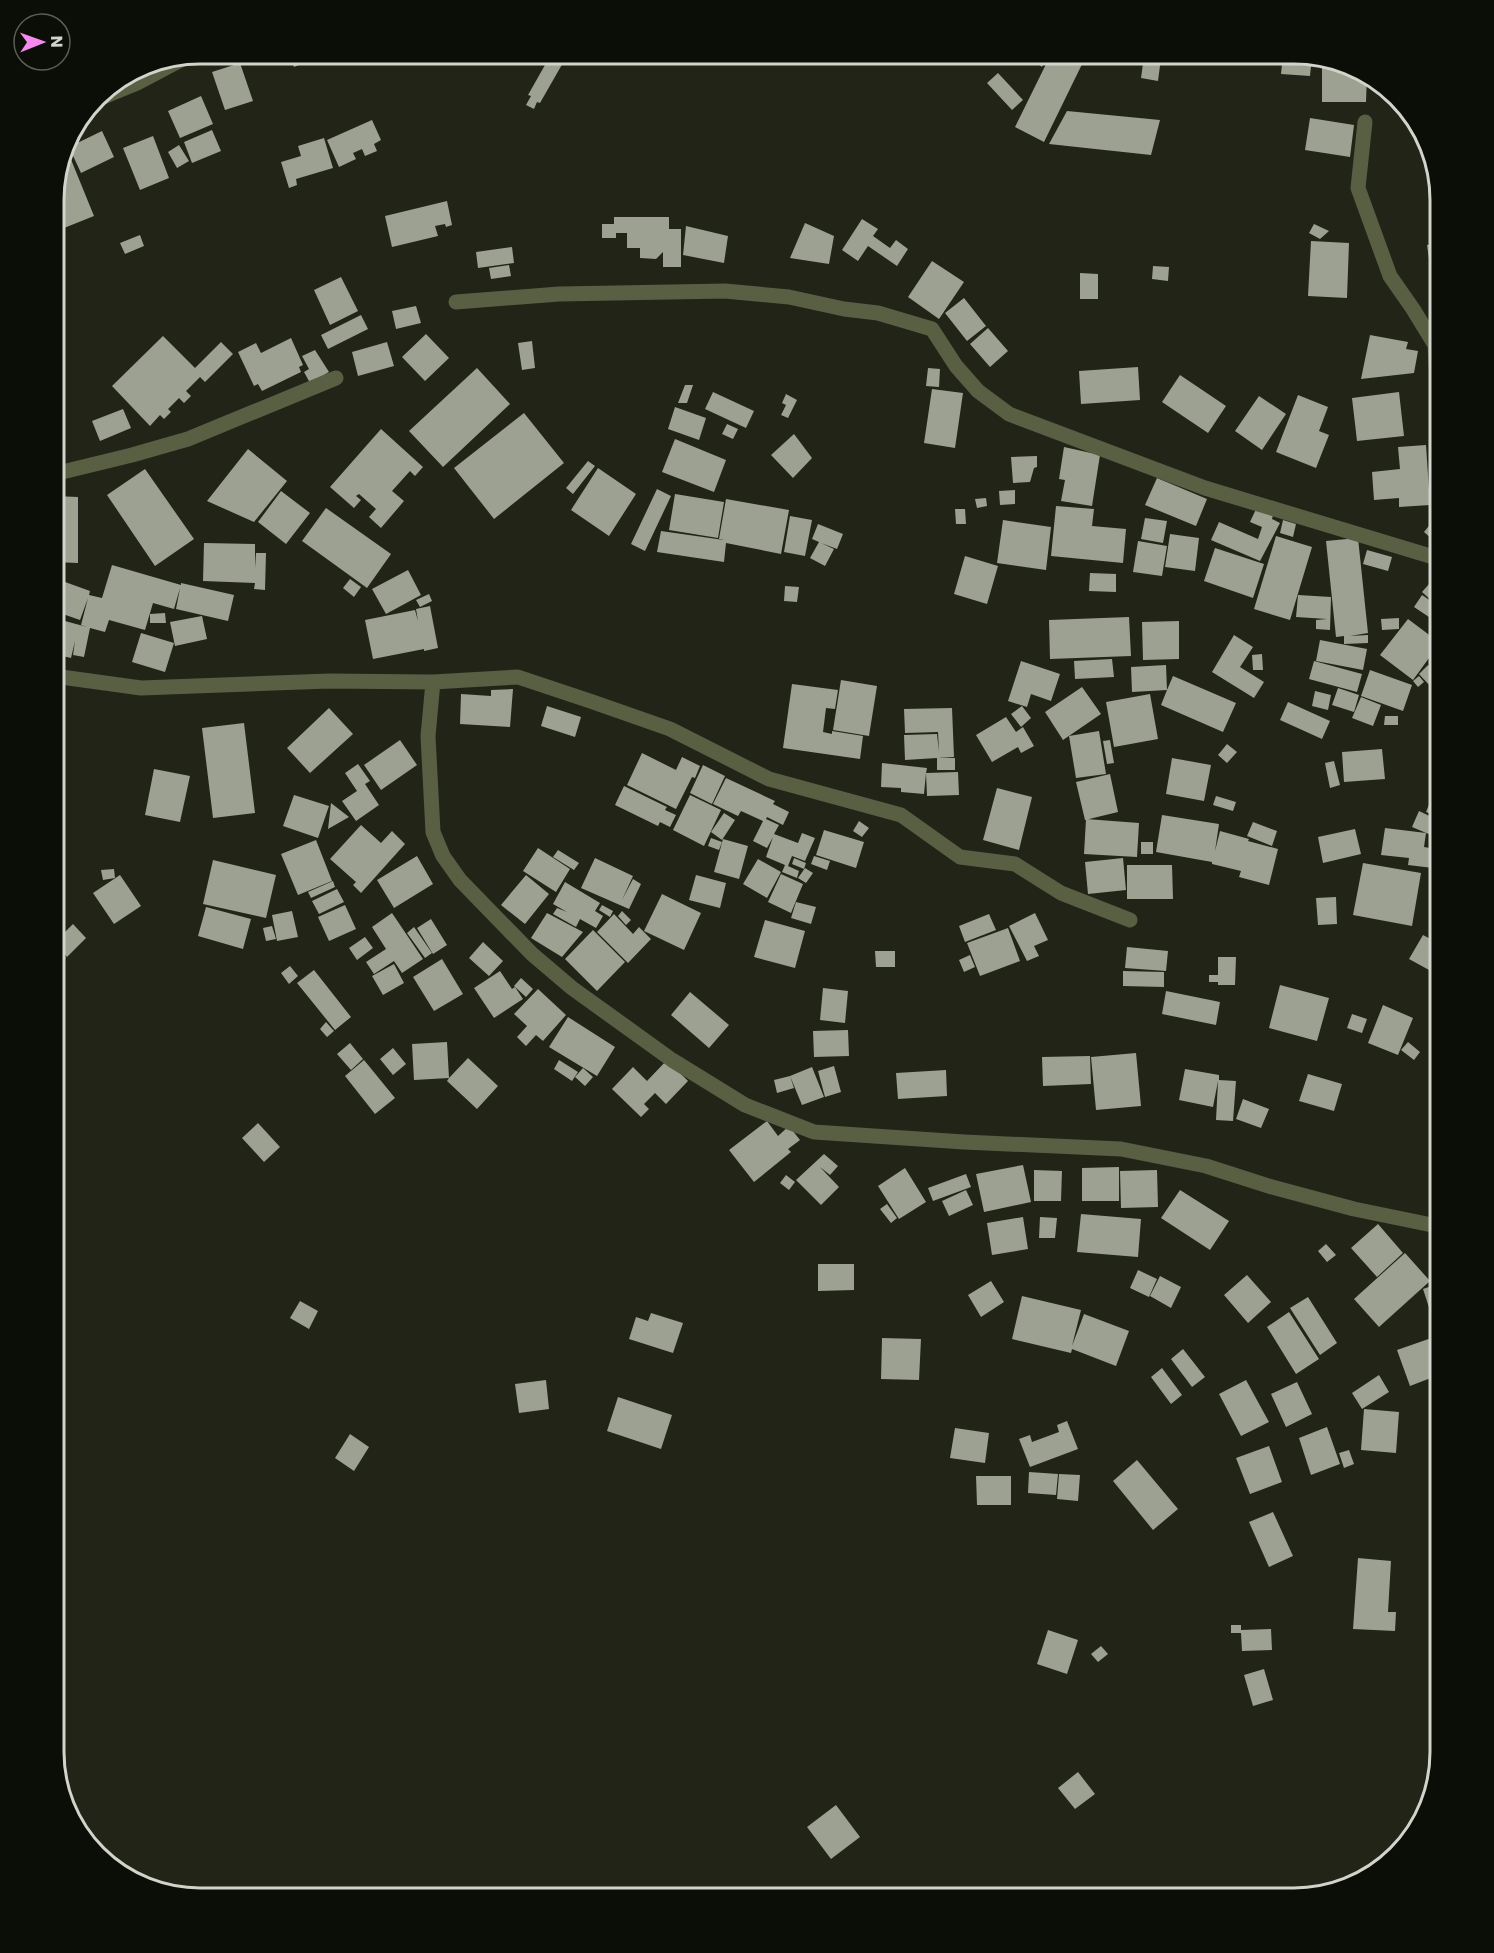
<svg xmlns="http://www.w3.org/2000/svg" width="1494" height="1953" viewBox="0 0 1494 1953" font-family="Poppins,sans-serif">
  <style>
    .building { fill: #9da191 }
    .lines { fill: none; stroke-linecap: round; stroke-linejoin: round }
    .street { stroke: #585f42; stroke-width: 15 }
    .rim { fill: none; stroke: #d2d4cc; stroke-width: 3 }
  </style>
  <rect width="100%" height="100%" fill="#212417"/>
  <!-- building -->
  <path class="building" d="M289 54H326L294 67Z
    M527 54H568L540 103 537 102 534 109 526 105 531 96 528 95 545 65Z
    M1027 54H1046L1042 67Z
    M1051 54H1087L1044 142 1015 127Z
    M1144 56 1161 58 1158 81 1141 78Z
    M240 63 253 101 225 110 212 72Z
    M1322 63H1332L1367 74 1366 102H1322Z
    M1282 64 1311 66 1310 76 1281 74Z
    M998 73 1023 100 1012 110 987 83Z
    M201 96 213 124 180 138 168 111Z
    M1067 111 1160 120 1151 155 1049 144Z
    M1310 118 1354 125 1350 157 1305 150Z
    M372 120 381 140 374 144 377 151 365 156 362 149 353 153 356 159 339 167 327 140Z
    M212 130 221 151 192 163 184 142Z
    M102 131 114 157 81 173 69 147Z
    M153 136 169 178 140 190 123 148Z
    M324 138 333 168 296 179 297 185 289 188 281 162 301 156 298 146Z
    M179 145 189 161 177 168 168 152Z
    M70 157 94 216 54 232V191L63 160Z
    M447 201 452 225 446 227 445 224 435 226 438 236 392 247 385 216Z
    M614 217H669V229H681V267H663V252L656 259 640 258V248H627V233H616V238H602V224H614Z
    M862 219 878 229 873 236 890 248 896 240 908 249 897 266 868 246 858 261 842 250Z
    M805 223 834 236 829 264 790 258Z
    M1314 224 1329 231 1320 239 1309 233Z
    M686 226 728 236 724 263 683 255Z
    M140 235 144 246 125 254 120 243Z
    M1311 241 1349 243 1347 298 1308 296Z
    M1440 243V257L1429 259 1427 245Z
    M512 247 514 263 478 268 476 252Z
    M932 261 964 282 939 319 908 297Z
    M509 265 511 276 491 279 489 268Z
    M1153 266 1169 267 1168 281 1152 279Z
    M1080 273 1098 274V299H1080Z
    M341 277 358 311 330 325 314 290Z
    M964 298 986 326 967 341 945 313Z
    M416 306 421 323 396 329 392 311Z
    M361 315 368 329 328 349 321 335Z
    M988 328 1008 351 990 367 970 344Z
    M426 334 449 358 425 381 402 357Z
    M1370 335 1408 342 1406 349 1418 351 1414 373 1361 379Z
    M163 336 195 368 221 342 233 354 205 382 200 377 186 391 191 396 184 403 179 398 168 409 171 412 164 419 160 415 150 426 112 386Z
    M291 338 303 365 299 367 301 372 262 391 258 384 254 386 238 352 256 343 261 353Z
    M532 341 535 368 522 370 518 343Z
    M387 342 394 366 358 376 352 352Z
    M315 350 329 372 310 383 304 372 309 369 302 356Z
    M1138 367 1140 400 1081 404 1079 371Z
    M477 368 510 404 443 467 409 431Z
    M928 368 940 369 939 387 926 386Z
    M1180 375 1226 406 1208 433 1162 402Z
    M685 385H693L687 403H678Z
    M932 389 963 393 955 448 924 443Z
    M713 392 754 411 746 428 705 409Z
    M1399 392 1404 436 1357 441 1352 398Z
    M786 394 797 400 788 418 781 415 786 405 782 403Z
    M1298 395 1328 407 1319 431 1329 435 1316 468 1276 452Z
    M1259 396 1286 414 1262 450 1235 431Z
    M675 407 706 418 699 440 668 429Z
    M123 409 131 428 100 441 92 421Z
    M524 413 564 463 494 519 454 468Z
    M727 424 738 429 733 439 722 434Z
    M381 429 423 467 415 476 410 471 392 491 404 501 381 528 369 517 376 509 359 494 356 496 361 500 354 508 330 487Z
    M794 434 812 458 793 478 771 455Z
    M675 439 726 460 714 492 662 472Z
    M1426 445 1430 505 1399 507V498L1374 500 1372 472 1400 469 1398 447Z
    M1064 447 1100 455 1092 506 1061 501 1065 480 1059 479Z
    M248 449 287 481 254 522 207 501Z
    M1037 456V467L1034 468 1030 482 1013 483 1011 457Z
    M588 461 595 466 573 494 566 488Z
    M598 468 636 494 609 536 571 510Z
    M145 469 194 539 155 566 107 495Z
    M1157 478 1207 499 1196 526 1145 505Z
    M657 489 671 496 645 551 631 544Z
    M1015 490V504L1000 505 999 491Z
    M281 491 310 513 286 544 258 522Z
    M675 494 724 502 718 538 669 530Z
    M54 496 78 497V563L54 562Z
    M986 498 987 506 977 508 975 499Z
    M726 499 789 510 781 554 726 543 724 562 657 552 661 531 724 540 719 539Z
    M1056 506 1094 509 1092 526 1126 529 1123 563 1051 556Z
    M1257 507 1273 515 1272 519 1280 523 1260 561 1211 540 1219 522 1258 539 1262 527 1250 522Z
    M326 508 391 554 367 588 302 541Z
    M955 509H965L966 524H956Z
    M790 516 812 520 805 556 784 552Z
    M1436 517 1440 520V546L1424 532Z
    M1145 518 1167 521 1163 543 1141 539Z
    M1003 520 1051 527 1046 570 997 563Z
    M1283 520 1296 524 1293 537 1280 533Z
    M818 524 843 534 837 549 821 543 834 549 825 566 810 558 819 542 812 539Z
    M1170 534 1199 538 1195 571 1165 567Z
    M1276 536 1312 547 1290 620 1254 609Z
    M1358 538 1368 633 1350 636 1368 635V643L1344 644V636L1336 637 1326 541Z
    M1138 541 1167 546 1162 576 1133 572Z
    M204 543 255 544V568L256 553H266L265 590 254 589 255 583 203 581Z
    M1215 548 1264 564 1253 598 1204 581Z
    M1367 550 1392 557 1388 571 1363 564Z
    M965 556 998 566 987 604 954 594Z
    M112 565 181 585V583L234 595 228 621 176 609 180 588 174 609 153 603 145 630 109 620 105 632 90 628 84 657 73 655 75 641 71 658 54 654V618L87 627 81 625 88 598 80 620 54 611V578L90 591 89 595 102 598Z
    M408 570 421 595 386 614 372 589Z
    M1090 573 1116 574V592L1089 591Z
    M1436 576 1440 580V594L1433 602 1422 592Z
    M350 579 361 587 354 597 343 588Z
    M785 586 799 587 797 602 784 601Z
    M429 594 432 601 420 607 416 600Z
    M1298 595 1331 597 1330 630 1316 629V620L1327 619 1296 617Z
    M1422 595 1440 607 1432 619 1414 607Z
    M430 606 438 648 424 651V649L373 659 365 620 415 610 418 621 416 609Z
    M165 613 166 623H150V614Z
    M202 616 207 639 175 646 170 622Z
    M1129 617 1131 656 1050 659 1049 620Z
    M1399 618V629L1382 630 1381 619Z
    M1408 619 1440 643 1413 680 1380 655Z
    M1179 621V659L1143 660 1142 622Z
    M141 633 174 643 165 672 132 662Z
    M1234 635 1253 647 1240 667 1264 682 1254 698 1212 672Z
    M1320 640 1367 649 1363 670 1316 661Z
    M1262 654 1263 670H1253L1252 655Z
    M1112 659 1114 677 1075 679 1074 661Z
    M1021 661 1060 674 1051 701 1031 694 1027 707 1008 701Z
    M1314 661 1362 674 1357 692 1309 679Z
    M1440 661V679L1431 687 1419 674 1428 665 1431 669Z
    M1166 665 1167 690 1173 676 1236 703 1223 732 1161 705 1167 690 1132 692 1131 667Z
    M1370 670 1412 685 1403 711 1361 696Z
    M1419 676 1424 682 1418 687 1413 681Z
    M841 680 877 686 869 736 833 730Z
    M792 684 838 690 835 709 826 708 823 732 832 734V731L863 736 860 759 783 748Z
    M1082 687 1101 714 1063 740 1045 712Z
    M1338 688 1359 695 1354 712 1332 705Z
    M513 689 510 727 460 724 461 694 491 696V690Z
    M1315 691 1331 695 1328 710 1312 706Z
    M1150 694 1158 739 1114 747 1106 702Z
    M1361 697 1381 705 1373 726 1352 718Z
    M1288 702 1330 721 1322 739 1280 720Z
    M547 706 581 717 575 737 541 726Z
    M1022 706 1031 718 1021 727 1011 714Z
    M329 708 353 734 310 773 287 748Z
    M952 708 954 757 938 758H955V770H937V758L905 760 904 735 937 734 939 752 938 732 905 733 904 709Z
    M1385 716H1398V725H1384Z
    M1006 717 1016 732 1023 727 1034 746 1021 753 1018 747 992 762 976 735Z
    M244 723 255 813 213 818 202 728Z
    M1099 731 1106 774 1076 778 1069 736Z
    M400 740 417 765 381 790 364 765Z
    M1110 740 1114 763 1107 764 1103 741Z
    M1227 744 1237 752 1227 763 1218 755Z
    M1382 749 1385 779 1344 782 1342 752Z
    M642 753 676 770 682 757 700 766 695 778 692 777 676 809 627 785Z
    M1172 758 1211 765 1204 801 1166 794Z
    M1334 761 1340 785 1330 788 1325 763Z
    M882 763 927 768 926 773 958 772 959 795 927 796 926 773 924 794 901 792V788L881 787Z
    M358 764 370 781 365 784 379 805 356 821 342 801 357 791 345 773Z
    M703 765 725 776 712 804 690 793Z
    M154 769 190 776 180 822 145 815Z
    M1110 774 1118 812 1085 820 1076 782Z
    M726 778 775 801 773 804 789 812 783 825 767 817 766 819 779 825 774 834 798 843 802 833 815 838 805 861 792 856 788 866 799 871 797 878 782 872 785 865 766 857 773 837 767 848 753 841 763 821 741 811 738 816 713 804Z
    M624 786 667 807 665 810 676 815 670 827 660 822 658 826 615 805Z
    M997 788 1032 797 1019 850 983 840Z
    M294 795 329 806 318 838 283 826Z
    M690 795 721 810 704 846 673 830Z
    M1216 796 1236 802 1233 811 1213 805Z
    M1430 802 1440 806 1439 817 1426 812Z
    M331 803 349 817 328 829Z
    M1419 811 1438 820 1431 835 1412 827Z
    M724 813 735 820 722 840 711 832Z
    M1162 815 1219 824 1215 851 1220 831 1249 839 1248 841 1278 849 1269 885 1239 877 1241 871 1212 864V862L1156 852Z
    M1086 819 1139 823 1137 857 1084 854Z
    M859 821 869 828 862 837 853 831Z
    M1253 822 1277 831 1272 846 1247 836Z
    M361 825 381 843 392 831 405 844 361 893 353 885 356 882 330 859Z
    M1385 828 1426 833 1424 847 1436 849 1433 868 1408 865 1409 858 1381 855Z
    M1355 829 1361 854 1323 863 1318 837Z
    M824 830 864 842 856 868 816 855Z
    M711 838 722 842 719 850 708 846Z
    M723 839 748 846 739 879 714 872Z
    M316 840 332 881 298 895 281 854Z
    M1141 842H1153V854H1141Z
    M538 848 570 869 556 892 523 871Z
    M558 850 579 863 574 870 553 857Z
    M417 856 433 884 394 908 377 880Z
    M814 856 830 861 827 870 811 864Z
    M595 858 633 876 622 900 633 879 641 884 629 909 581 888Z
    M794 858 806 863 804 869 792 864Z
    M1123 858 1126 890 1088 894 1085 862Z
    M758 859 781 872 767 898 743 884Z
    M213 860 276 875 266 918 203 904Z
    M1363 863 1421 873 1412 926 1353 915Z
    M1127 865H1172L1173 899H1127Z
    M805 868 813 873 806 883 798 878Z
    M114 869 115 878 103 880 101 870Z
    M781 874 803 884 791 913 768 902Z
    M120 875 141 906 114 924 93 893Z
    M526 875 549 894 525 924 501 905Z
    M696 875 726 883 720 908 689 900Z
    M333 881 335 887 311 898 308 892Z
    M565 882 600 903 595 911 603 916 596 928 580 919 576 927 553 914 557 908 567 912 553 904Z
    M337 889 344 902 319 914 312 901Z
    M662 894 701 913 684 950 644 931Z
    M1336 897 1337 924 1318 925 1316 898Z
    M796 902 816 907 811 924 791 918Z
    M345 905 356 929 329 941 318 917Z
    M602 905 613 911 610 917 599 910Z
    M206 907 251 919 243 949 198 936Z
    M292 911 298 937 277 941 272 915Z
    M622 911 631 920 626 925 618 916Z
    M392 913 423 959 402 973 394 961 374 974 366 962 386 949 372 927Z
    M547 913 583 932 562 957 531 938Z
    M1035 913 1048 940 1034 946 1039 956 1027 961 1009 926Z
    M614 914 633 934 639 927 651 939 628 963 597 932Z
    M989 914 996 930 965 942 959 926Z
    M431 919 447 945 433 954 417 928Z
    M765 920 805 931 795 968 754 957Z
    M73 924 86 938 67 957 54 943Z
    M272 926 276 939 266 941 263 928Z
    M414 927 432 953 425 958 407 933Z
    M1008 928 1020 961 980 976 967 943Z
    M593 930 625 962 597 991 565 959Z
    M1423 935 1440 944V976L1409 959Z
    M365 937 373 948 357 960 349 948Z
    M483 942 503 961 489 976 469 958Z
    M54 947 66 958 57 969 54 966Z
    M1127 947 1168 951 1166 971 1125 968Z
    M875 951H895V967H876Z
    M970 955 975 967 964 972 959 960Z
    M1218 957H1236L1235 985H1218V982H1209V975H1218Z
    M442 959 463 994 434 1011 413 977Z
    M394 964 404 983 383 995 372 976Z
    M290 966 298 976 289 984 281 973Z
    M314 970 351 1017 335 1030 297 983Z
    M500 971 512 989 515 987 523 999 494 1018 474 988Z
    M1123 971 1164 972V987L1123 986Z
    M521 978 533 989 526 997 514 986Z
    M1280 985 1329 998 1317 1041 1269 1028Z
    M823 988 848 991 845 1023 820 1020Z
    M538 989 566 1015 543 1041 536 1035 526 1046 517 1037 527 1026 514 1014Z
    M1166 991 1220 1002 1216 1025 1162 1014Z
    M690 992 729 1025 709 1048 671 1015Z
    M1383 1005 1413 1018 1398 1055 1368 1043Z
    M1352 1014 1367 1019 1362 1033 1347 1028Z
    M568 1017 615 1047 597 1076 549 1047Z
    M326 1022 334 1031 327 1037 320 1029Z
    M848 1030 849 1056 814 1057 813 1031Z
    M447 1042 449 1078 468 1058 498 1086 477 1109 447 1081 449 1078 414 1080 412 1044Z
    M1408 1042 1420 1052 1414 1060 1401 1050Z
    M350 1043 363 1059 351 1070 337 1054Z
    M393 1048 406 1064 393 1075 380 1059Z
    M1136 1053 1141 1106 1096 1110 1091 1057Z
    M1090 1056 1091 1084 1043 1086 1042 1057Z
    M364 1060 395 1098 375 1114 345 1076Z
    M559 1060 578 1072 572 1081 554 1069Z
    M667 1060 688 1081 666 1104 655 1093 644 1104 649 1109 641 1117 612 1089 633 1067 647 1081Z
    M834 1066 841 1092 825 1097 818 1071Z
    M812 1067 824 1097 802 1105 790 1076Z
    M583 1068 593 1077 585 1086 575 1077Z
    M1185 1069 1219 1075V1080L1236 1081 1233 1121 1216 1120 1218 1081 1213 1107 1179 1100Z
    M946 1070 947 1096 898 1099 896 1073Z
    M1308 1074 1342 1084 1334 1111 1299 1101Z
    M790 1076 794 1088 777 1093 774 1080Z
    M1243 1099 1269 1109 1261 1128 1236 1119Z
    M767 1121 778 1136 789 1126 800 1140 788 1149 791 1152 754 1182 729 1150Z
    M258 1123 280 1147 264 1162 242 1138Z
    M824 1154 838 1166 830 1175 820 1167 839 1187 821 1205 796 1180Z
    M1023 1165 1031 1202 984 1212 976 1174Z
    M1119 1167V1201H1082V1168Z
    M905 1168 926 1202 899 1219 878 1186Z
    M1034 1170 1062 1171 1061 1201H1034Z
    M1157 1170 1158 1207 1121 1208 1120 1171Z
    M966 1174 971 1187 933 1201 928 1188Z
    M786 1175 795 1182 789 1190 780 1183Z
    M966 1190 973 1205 949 1216 942 1201Z
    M1180 1190 1229 1221 1210 1250 1161 1218Z
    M887 1204 897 1218 891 1223 880 1209Z
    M1081 1214 1141 1219 1138 1257 1077 1252Z
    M1023 1217 1028 1249 992 1255 987 1223Z
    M1040 1217 1057 1218 1055 1238H1039Z
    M1378 1224 1403 1253 1377 1277 1351 1248Z
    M1326 1244 1336 1255 1327 1262 1318 1251Z
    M1405 1253 1430 1281 1379 1327 1354 1299Z
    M818 1264H854V1290L818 1291Z
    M1138 1270 1157 1279 1149 1297 1130 1288Z
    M1247 1275 1271 1302 1248 1323 1224 1295Z
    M1160 1276 1181 1287 1171 1308 1150 1296Z
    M991 1281 1004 1302 981 1317 968 1295Z
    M1440 1283V1331L1437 1332 1423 1289Z
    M1022 1296 1081 1310 1072 1346 1084 1314 1129 1331 1116 1366 1072 1349 1071 1353 1012 1339Z
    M1308 1297 1337 1343 1320 1355 1290 1308Z
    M300 1301 318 1311 309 1329 290 1318Z
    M1289 1312 1319 1359 1296 1374 1267 1327Z
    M651 1313 683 1323 673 1353 629 1339 636 1317 648 1321Z
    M1440 1335V1362L1432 1365 1436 1376 1410 1386 1397 1350Z
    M882 1338 921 1339 919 1380 881 1379Z
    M1183 1349 1205 1377 1192 1387 1171 1359Z
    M1162 1368 1182 1395 1171 1404 1151 1377Z
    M1379 1375 1389 1392 1362 1409 1352 1393Z
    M546 1380 549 1409 519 1413 515 1384Z
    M1246 1380 1269 1422 1241 1436 1219 1394Z
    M1297 1382 1312 1414 1286 1427 1271 1394Z
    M618 1397 672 1415 661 1449 607 1431Z
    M1364 1409 1399 1412 1396 1453 1361 1450Z
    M1067 1421 1078 1449 1030 1467 1019 1439 1030 1435 1032 1442 1059 1432 1057 1425Z
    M1327 1427 1340 1464 1311 1475 1299 1438Z
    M955 1428 989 1433 985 1463 950 1458Z
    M350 1434 369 1447 354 1471 335 1458Z
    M1269 1446 1282 1482 1250 1494 1236 1458Z
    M1349 1450 1354 1464 1344 1468 1339 1453Z
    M1137 1460 1178 1509 1153 1530 1113 1481Z
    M1029 1472 1058 1474 1056 1495 1028 1493Z
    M1059 1474 1080 1475 1078 1501 1057 1499Z
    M976 1476H1011V1505H977Z
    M1273 1512 1293 1556 1269 1567 1249 1522Z
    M1358 1558 1391 1561 1388 1612H1396L1395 1631 1353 1629Z
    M1231 1625H1241V1630L1271 1629 1272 1650 1242 1651 1241 1633H1231Z
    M1048 1630 1078 1640 1067 1674 1037 1664Z
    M1101 1646 1108 1654 1098 1662 1091 1654Z
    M1264 1669 1273 1700 1253 1706 1244 1675Z
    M1078 1772 1095 1794 1075 1809 1058 1788Z
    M836 1805 860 1837 831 1859 807 1827Z
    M1008 1891 1016 1899H1001Z"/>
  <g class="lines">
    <!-- street -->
    <path class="street" d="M98 99 137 83 188 56
      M1365 122 1358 188 1390 276 1413 309 1435 345 1437 378 1440 387
      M456 302 559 294 725 291 789 297 844 309 878 313 932 329 956 366 978 391 1009 414 1205 488 1440 559
      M54 474 132 455 188 439 336 378
      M54 676 141 688 329 681 433 682 428 736 433 832 443 856 460 880 532 954 572 988 672 1060 745 1105 814 1132 964 1142 1121 1149 1206 1166 1272 1187 1354 1209 1432 1225H1440
      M433 682 518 677 590 701 670 729 769 779 901 815 960 857 1015 864 1061 893 1130 920"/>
  </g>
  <!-- crop -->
  <path d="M0 0H1494V1953H0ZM200 64H1294A136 136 0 0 1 1430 200V1752A136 136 0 0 1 1294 1888H200A136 136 0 0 1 64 1752V200A136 136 0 0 1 200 64Z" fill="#0b0d07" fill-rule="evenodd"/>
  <path class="rim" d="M200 64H1294A136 136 0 0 1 1430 200V1752A136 136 0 0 1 1294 1888H200A136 136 0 0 1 64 1752V200A136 136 0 0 1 200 64Z"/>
  <!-- north arrow -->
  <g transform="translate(42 42) rotate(89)"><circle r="28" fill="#0b0d07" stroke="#5b5d56" stroke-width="1.5"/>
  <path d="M0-4.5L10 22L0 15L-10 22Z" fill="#f589ee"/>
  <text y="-9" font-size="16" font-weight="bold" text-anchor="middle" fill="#d2d4cc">N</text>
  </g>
</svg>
